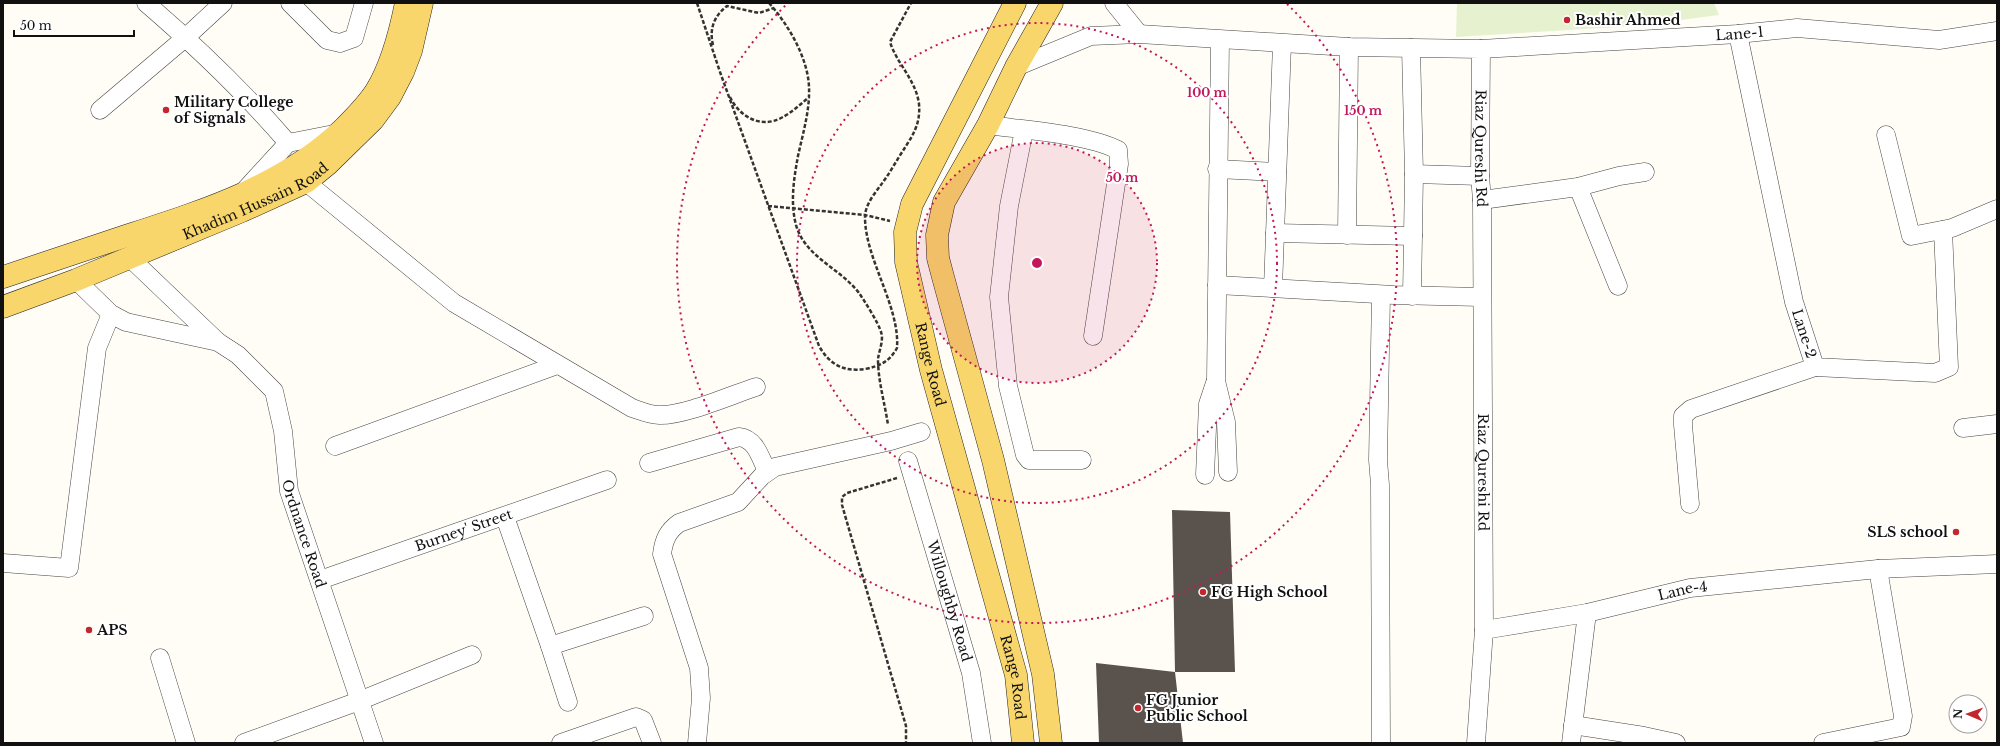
<svg xmlns="http://www.w3.org/2000/svg" width="2000" height="746" viewBox="0 0 2000 746" font-family="'Libre Baskerville',serif">
  <style>
    .pitch { fill: #e6f2cf }
    .building { fill: #5a524d }
    .lines { fill: none; stroke-linecap: round; stroke-linejoin: round }
    .minor-casing { stroke: #444; stroke-width: 19 }
    .major-casing { stroke: #222; stroke-width: 23 }
    .path { stroke: #333; stroke-width: 2.5; stroke-dasharray: 4 2; stroke-linecap: butt }
    .minor { stroke: #fff; stroke-width: 18 }
    .major { stroke: #f9d66b; stroke-width: 22 }
    .ring { fill: none; stroke: #c2185b; stroke-width: 2; stroke-dasharray: 2 4 }
    .poi-dot { fill: #c4262e; stroke: #fff; stroke-width: 1.5 }
    .labels { text-anchor: middle; dominant-baseline: central; stroke-width: 4; stroke-linejoin: round; paint-order: stroke }
    .poi-label { font-size: 14px; font-weight: bold; fill: #111; stroke: #fff; text-anchor: start }
    .street-label { font-size: 14px; fill: #111; stroke: #fff }
    .centre { fill: #c2185b; stroke: #fff; stroke-width: 2 }
    .ring-label { font-size: 12px; text-anchor: middle; font-weight: bold; fill: #c2185b; stroke: #fff; stroke-width: 4; stroke-linejoin: round; paint-order: stroke }
  </style>
  <rect width="100%" height="100%" fill="#fffdf5"/>
  <!-- pitch -->
  <path class="pitch" d="M1457 3H1714L1719 15 1635 26 1456 37Z"/>
  <!-- building -->
  <path class="building" d="M1172 510 1230 512 1235 672H1175Z
    M1096 663 1175 672 1183 743H1099Z"/>
  <g class="lines">
    <!-- minor casing -->
    <g class="minor-casing">
      <g id="minor">
        <path d="M146 3C196 46 245 93 288 143L244 191"/>
        <path d="M290 3 327 40 340 43 354 38 364 3"/>
        <path d="M1114 3 1139 34"/>
        <path id="s1" d="M1738 34 1794 302 1815 367 1935 373 1949 367 1943 230"/>
        <path d="M1220 40 1216 381 1226 422 1228 472"/>
        <path d="M1411 48 1414 174 1412 296"/>
        <path id="s2" d="M1481 49 1738 34 1797 28 1939 40 1997 31"/>
        <path id="s3" d="M1016 67 1091 36 1139 34 1349 47 1481 49 1480 176 1482 200 1484 630"/>
        <path d="M100 110 185 38 223 3"/>
        <path d="M988 125C1024 130 1087 134 1118 150L1119 164 1093 336"/>
        <path d="M1024 130 1009 206 999 297 1008 386 1025 455 1029 460H1082"/>
        <path d="M1886 135 1911 236 1952 228 1997 209"/>
        <path d="M288 143 339 133"/>
        <path d="M1217 169 1277 172"/>
        <path d="M1414 174 1480 176"/>
        <path d="M306 182 454 303 632 408C641 411 650 415 659 415 684 416 731 395 756 387"/>
        <path d="M1578 187 1618 286"/>
        <path d="M1482 200 1578 187 1619 176 1645 172"/>
        <path d="M1275 233 1413 236"/>
        <path d="M1347 235 1349 47"/>
        <path d="M130 258 218 342"/>
        <path id="s4" d="M76 280 111 314 126 322 218 342 238 355 274 391 283 431 289 491 374 743"/>
        <path d="M1217 285 1394 295 1481 297"/>
        <path d="M1273 288 1282 44"/>
        <path d="M1963 428 1997 424"/>
        <path d="M335 446 557 365"/>
        <path id="s5" d="M908 461 971 673 982 743"/>
        <path d="M649 463 739 437C756 439 760 457 767 471"/>
        <path d="M1205 475 1208 404 1215 383"/>
        <path d="M1690 504 1683 425V416L1691 409 1815 367"/>
        <path d="M505 517 550 646 568 702"/>
        <path d="M3 563 69 568 97 348 111 314"/>
        <path id="s6" d="M320 580 607 480"/>
        <path d="M550 646 644 616"/>
        <path d="M160 658 186 743"/>
        <path d="M1573 725 1644 736 1676 743"/>
        <path d="M244 743 359 701 472 655"/>
        <path d="M561 743 636 717 643 720 652 743"/>
        <path d="M697 743 701 698 699 668 662 554C664 539 668 531 679 523L738 502 762 476 775 467 891 441 921 432"/>
        <path d="M1381 743 1380 485 1378 460 1381 295"/>
        <path id="s7" d="M1476 743 1484 630 1587 613 1690 588 1878 569 1997 564"/>
        <path d="M1571 743 1587 613"/>
        <path d="M1823 743 1901 727 1903 716 1878 569"/>
      </g>
    </g>
    <!-- major casing -->
    <g class="major-casing">
      <g id="major">
        <path id="s8" d="M1015 3 912 204 905 232 906 262 931 370 1016 675 1023 743"/>
        <path d="M3 277C45 263 87 249 129 235 206 210 285 185 344 128 356 116 367 105 376 91 392 65 400 33 406 3"/>
        <path id="s9" d="M3 307 76 280 242 211 306 182 328 164 373 120 390 97 403 72 411 51 422 3"/>
        <path d="M1051 743 1043 674 993 460 943 277 938 258 937 235 944 202 988 125 1016 67 1052 3"/>
      </g>
    </g>
    <!-- path -->
    <path class="path" d="M697 3 720 72 819 346C830 365 844 372 865 369 880 366 889 362 897 348 900 306 865 259 865 217 865 204 876 192 883 182 889 174 894 165 899 157 910 139 921 127 919 104 916 80 897 64 890 42L911 3
      M769 3C788 24 808 58 809 87 810 110 803 133 798 156 794 178 790 202 796 225 805 257 840 268 859 293 864 300 879 324 881 332 884 340 879 351 878 359 878 381 885 404 888 425
      M713 45C709 29 714 16 727 6L759 13 774 8
      M730 97C739 116 760 129 781 118 791 113 800 105 809 97
      M768 206 865 215 890 221
      M897 478 847 493 842 497V505L906 726V743"/>
    <!-- minor -->
    <use href="#minor" class="minor"/>
    <!-- major -->
    <use href="#major" class="major"/>
  </g>
  <!-- distance rings -->
  <circle cx="1037" cy="263" r="120" fill="#c2185b" fill-opacity=".12"/>
  <g class="ring">
    <circle cx="1037" cy="263" r="120"/>
    <circle cx="1037" cy="263" r="240"/>
    <path d="M1287 4A360 360 0 1 1 787 4"/>
  </g>
  <!-- markers -->
  <g class="poi-dot">
    <circle cx="1567" cy="20" r="4"/>
    <circle cx="166" cy="110" r="4"/>
    <circle cx="1956" cy="532" r="4"/>
    <circle cx="1203" cy="592" r="4"/>
    <circle cx="89" cy="630" r="4"/>
    <circle cx="1138" cy="708" r="4"/>
  </g>
  <g class="labels">
    <!-- poi labels -->
    <g class="poi-label">
      <text x="1575" y="20">Bashir Ahmed</text>
      <text x="174" y="102">Military College<tspan x="174" dy="16">of Signals</tspan></text>
      <text x="1948" y="532" text-anchor="end">SLS school</text>
      <text x="1211" y="592">FG High School</text>
      <text x="97" y="630">APS</text>
      <text x="1146" y="700">FG Junior<tspan x="1146" dy="16">Public School</tspan></text>
    </g>
    <!-- street labels -->
    <g class="street-label">
      <text stroke="none"><textPath href="#s2" startOffset="259">Lane-1</textPath></text>
      <text stroke="none"><textPath href="#s3" startOffset="571">Riaz Qureshi Rd</textPath></text>
      <text stroke="none"><textPath href="#s9" startOffset="274">Khadim Hussain Road</textPath></text>
      <text stroke="none"><textPath href="#s1" startOffset="307">Lane-2</textPath></text>
      <text stroke="none"><textPath href="#s8" startOffset="390">Range Road</textPath></text>
      <text stroke="none"><textPath href="#s3" startOffset="895">Riaz Qureshi Rd</textPath></text>
      <text stroke="none"><textPath href="#s6" startOffset="152">Burney' Street</textPath></text>
      <text stroke="none"><textPath href="#s4" startOffset="381">Ordnance Road</textPath></text>
      <text stroke="none"><textPath href="#s7" startOffset="316">Lane-4</textPath></text>
      <text stroke="none"><textPath href="#s5" startOffset="146">Willoughby Road</textPath></text>
      <text stroke="none"><textPath href="#s8" startOffset="714">Range Road</textPath></text>
    </g>
  </g>
  <circle cx="1037" cy="263" r="6" class="centre"/>
  <g class="ring-label">
    <text x="1207" y="97">100 m</text>
    <text x="1363" y="115">150 m</text>
    <text x="1122" y="182">50 m</text>
  </g>
  <!-- border -->
  <rect width="2000" height="746" fill="none" stroke="#111111" stroke-width="8"/>
  <!-- north arrow -->
  <g transform="translate(1968 714) rotate(272)"><circle r="19" fill="#ffffff" stroke="#a0a0a0"/>
  <path d="M0-3L7 15L0 10L-7 15Z" fill="#c4262e"/>
  <text y="-6" font-size="11" font-weight="bold" text-anchor="middle" fill="#111111">N</text>
  </g>
  <!-- scale -->
  <path d="M14 30v6h120v-6" fill="none" stroke="#111111" stroke-width="2"/>
  <text x="20" y="30" font-size="12" fill="#111111" stroke="#ffffff" stroke-width="3" paint-order="stroke">50 m</text>
</svg>
